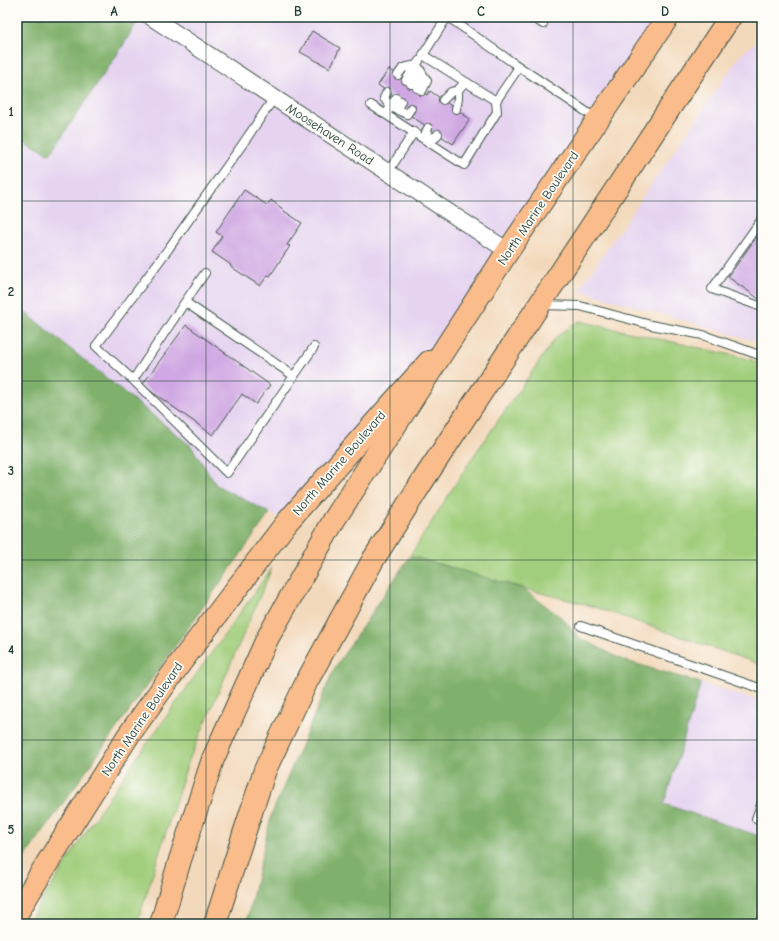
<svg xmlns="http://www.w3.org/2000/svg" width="779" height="941" viewBox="0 0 779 941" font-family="'Comic Neue',sans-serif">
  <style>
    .built { fill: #e5d3f0 }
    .green { fill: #a1ce7c; stroke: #608658 }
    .forest { fill: #80b16c; stroke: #507750 }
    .building { fill: #cfa7e3 }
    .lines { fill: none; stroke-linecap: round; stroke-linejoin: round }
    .service-casing { stroke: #3f5448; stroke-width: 10 }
    .minor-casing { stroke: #3f5448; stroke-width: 18 }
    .primary-casing { stroke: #3f5448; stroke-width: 24 }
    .trunk-casing { stroke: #3f5448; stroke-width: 24 }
    .service { stroke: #fff; stroke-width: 8 }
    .minor { stroke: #fff; stroke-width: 16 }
    .primary { stroke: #fabc8b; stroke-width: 22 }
    .trunk { stroke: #fabc8b; stroke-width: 22 }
    .grid { fill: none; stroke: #1f3d34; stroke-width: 1; stroke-opacity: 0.55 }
    .labels { text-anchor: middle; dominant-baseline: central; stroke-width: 3.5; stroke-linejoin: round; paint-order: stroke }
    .street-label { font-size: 13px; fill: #1f3d34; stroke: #fdfcf7 }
    .neatline { fill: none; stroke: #1f3d34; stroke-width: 1.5 }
    .grid-label { font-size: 13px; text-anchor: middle; font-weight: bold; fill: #1f3d34 }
  </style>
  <rect width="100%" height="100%" fill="#fdfcf7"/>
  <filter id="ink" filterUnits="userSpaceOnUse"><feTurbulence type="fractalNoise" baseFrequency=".025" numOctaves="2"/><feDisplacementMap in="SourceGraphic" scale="8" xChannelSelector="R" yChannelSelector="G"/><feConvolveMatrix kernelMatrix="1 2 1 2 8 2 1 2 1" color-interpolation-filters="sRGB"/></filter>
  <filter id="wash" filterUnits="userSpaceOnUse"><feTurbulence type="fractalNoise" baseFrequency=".012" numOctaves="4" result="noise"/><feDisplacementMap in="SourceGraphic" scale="16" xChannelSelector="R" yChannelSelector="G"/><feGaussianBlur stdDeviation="0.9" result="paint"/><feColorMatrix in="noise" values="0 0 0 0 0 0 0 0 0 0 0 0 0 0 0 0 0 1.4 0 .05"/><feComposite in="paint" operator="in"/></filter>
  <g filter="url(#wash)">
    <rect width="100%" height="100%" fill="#f3d9bb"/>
    <!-- built -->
    <path class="built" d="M140 17H668L460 326 287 522 216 485 191 446 17 306V135L50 154 122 47Z
      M762 39V343L579 290 739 57 758 40Z
      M701 683 762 702V837L664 804Z"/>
    <!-- green -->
    <path class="green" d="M579 321 745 358 762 364V665L592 606 522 588 410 556 470 461 557 336Z
      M272 568 187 765 137 924H27L102 807Z"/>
    <!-- forest -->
    <path class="forest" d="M17 17H140L122 47 50 154 17 135Z
      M17 306 191 446 216 485 270 513 17 868Z
      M410 556 522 588 562 618 580 638 623 660 701 683 664 804 762 837V924H246L271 816 334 669Z"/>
    <g id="blocks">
      <!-- building -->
      <path class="building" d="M312 31 340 48 330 68 300 52Z
        M389 69 427 95 430 91 470 119 453 144 411 116 415 111 378 85Z
        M244 190 267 205 271 200 284 210V211L302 223 287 245 290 246 270 276 268 275 260 286 230 266 231 265 212 252 222 236 216 232Z
        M762 229V301L728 277Z
        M186 325 270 385 256 404 242 394 213 435 142 385Z"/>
    </g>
  </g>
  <g filter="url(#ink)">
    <use href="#blocks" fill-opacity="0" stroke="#3f5448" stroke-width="1"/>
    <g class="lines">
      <!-- service casing -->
      <g class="service-casing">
        <path id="service" d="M447 17 423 55 496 101 519 67
          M448 17 512 62 597 119
          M532 17 543 24
          M417 65 427 81 422 91
          M398 75 403 68 417 65
          M406 80 419 61
          M411 84 414 78 416 69
          M417 88 420 81 418 69
          M387 92 384 98 391 107 407 114 411 108
          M274 98 242 145 169 248 96 346 133 380 227 473 314 347
          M443 100 451 92 458 90 465 82
          M371 105 464 165 497 112 496 101
          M391 107 399 105 401 101
          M456 109 458 99V90
          M388 111 396 98
          M430 137 435 138 438 134
          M427 141 430 137 426 132 428 128
          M388 172 414 132
          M762 219 712 289 762 307
          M205 273 185 302 294 376
          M542 305 580 306 651 325 703 335 762 356
          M133 380 185 302
          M581 626 762 689
          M762 802 756 819 762 821"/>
      </g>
      <!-- minor casing -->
      <g class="minor-casing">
        <path id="minor" d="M151 17 508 251"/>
      </g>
      <!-- primary casing -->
      <g class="primary-casing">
        <path id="primary" d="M17 913 46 865 128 736 181 662 287 522 429 362"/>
      </g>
      <!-- trunk casing -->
      <g class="trunk-casing">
        <path id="trunk" d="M161 924 180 860 213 759 267 639 334 520 508 251 668 17
          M215 924 239 849 265 770 307 681 373 560 422 482 730 17"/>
      </g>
      <!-- service -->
      <use href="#service" class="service"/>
      <!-- minor -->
      <use href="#minor" class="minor"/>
      <!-- primary -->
      <use href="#primary" class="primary"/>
      <!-- trunk -->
      <use href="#trunk" class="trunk"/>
    </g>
  </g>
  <!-- grid -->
  <path class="grid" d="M206 17V924M390 17V924M573 17V924M17 201H762M17 381H762M17 560H762M17 740H762"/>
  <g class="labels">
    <!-- street labels -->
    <g class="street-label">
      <text transform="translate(330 134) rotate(33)">Moosehaven Road</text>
      <text transform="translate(538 208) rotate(-56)">North Marine Boulevard</text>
      <text transform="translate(339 463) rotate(-49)">North Marine Boulevard</text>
      <text transform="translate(142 719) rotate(-56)">North Marine Boulevard</text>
    </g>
  </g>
  <!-- margin -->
  <rect width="779" height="941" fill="none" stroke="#fdfcf7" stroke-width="44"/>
  <rect x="22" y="22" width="735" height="897" class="neatline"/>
  <g class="grid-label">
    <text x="114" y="16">A</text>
    <text x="298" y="16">B</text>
    <text x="481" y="16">C</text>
    <text x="665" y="16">D</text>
    <text x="11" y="116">1</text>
    <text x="11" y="296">2</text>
    <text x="11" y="475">3</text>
    <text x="11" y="654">4</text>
    <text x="11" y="834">5</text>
  </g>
</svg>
